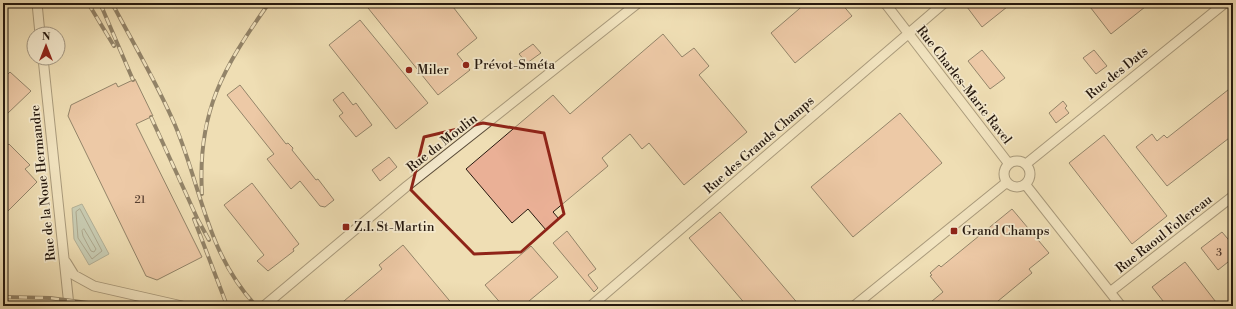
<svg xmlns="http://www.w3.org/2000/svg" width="1236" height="309" viewBox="0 0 1236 309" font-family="'Libre Bodoni',serif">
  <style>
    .water { fill: #9dbab6; stroke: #6d7973 }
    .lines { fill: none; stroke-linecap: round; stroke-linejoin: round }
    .shore { stroke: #616962; stroke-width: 1 }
    .building { fill: #eab096; stroke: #25180e }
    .street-casing { stroke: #584a38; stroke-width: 11 }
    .street { stroke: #f5eace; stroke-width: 9 }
    .rail-casing { stroke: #25180e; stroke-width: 4 }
    .rail { stroke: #f5eace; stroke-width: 2.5; stroke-dasharray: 8; stroke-linecap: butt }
    .marked { fill: none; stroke: #8f2418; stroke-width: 3; stroke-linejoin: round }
    .poi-dot { fill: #8f2418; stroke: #f5eace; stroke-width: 1.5 }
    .labels { text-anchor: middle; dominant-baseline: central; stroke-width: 3.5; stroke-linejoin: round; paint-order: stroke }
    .number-label { font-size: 11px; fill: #563e30 }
    .poi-label { font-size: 13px; fill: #25180e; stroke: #f5eace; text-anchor: start }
    .street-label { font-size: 13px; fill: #25180e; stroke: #f5eace }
  </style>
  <rect width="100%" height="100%" fill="#efdeb4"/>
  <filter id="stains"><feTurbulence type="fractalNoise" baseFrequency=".005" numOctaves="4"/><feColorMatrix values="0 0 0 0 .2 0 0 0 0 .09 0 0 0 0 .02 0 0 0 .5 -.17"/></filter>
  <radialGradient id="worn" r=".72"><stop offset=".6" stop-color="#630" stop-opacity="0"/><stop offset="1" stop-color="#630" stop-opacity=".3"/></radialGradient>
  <!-- water -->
  <path class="water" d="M82 204 109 254 89 265 74 239 72 208Z"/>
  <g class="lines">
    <!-- shore -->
    <path class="shore" d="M80 209 102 251 92 259 78 238 76 212Z
      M84 229 96 249 94 252 91 251 83 236 82 231Z"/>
  </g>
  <!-- building -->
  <path class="building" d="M364 3H450L477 38 457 54 470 70 438 95Z
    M806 3H841L852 16 795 63 771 33Z
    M964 3H1004L1007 7 982 27Z
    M1087 3H1150L1111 34Z
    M360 20 428 103 396 129 329 45Z
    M663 34 682 57 694 48 709 66 699 75 747 132 684 185 649 143 642 149 630 134 602 158 608 166 553 212 559 219 546 230 528 209 512 223 466 169 553 95 570 114Z
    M533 44 541 53 527 63 519 54Z
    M982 50 1005 78 990 89 968 61Z
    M1094 50 1107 66 1096 74 1083 58Z
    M10 72 31 91 7 114 3 110V79Z
    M135 79 153 116 136 124 202 257 157 280 146 276 68 116 71 105 116 83 118 87Z
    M240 85 286 144 288 143 293 148 292 150 316 180 318 179 334 200 325 207 320 206 300 181 291 189 267 159 274 154 227 95Z
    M1233 86V135L1167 186 1136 147 1152 134 1157 141 1164 135 1167 138Z
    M343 92 353 105 356 103 372 125 356 137 339 116 343 113 333 100Z
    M1063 101 1067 106 1065 108 1069 113 1056 123 1049 113Z
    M900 113 942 163 853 237 811 187Z
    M1104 135 1167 216 1132 244 1069 163Z
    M9 144 30 165 25 169 37 182 3 216V149Z
    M389 157 397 167 380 181 372 170Z
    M252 183 299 244 293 249 294 251 268 271 257 261 264 255 224 205Z
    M1012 209 1049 253 1029 269 1032 273 992 306H926L943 292 930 276 932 275 930 273 939 265 941 267Z
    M720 212 800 306H747L689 238Z
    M567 231 596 269 588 275 598 288 594 292 553 243Z
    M1222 232 1233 245V258L1218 270 1201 248Z
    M403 245 454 306H338L382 269 379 265Z
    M531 246 558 277 523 306H503L485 285Z
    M1185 262 1219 306H1167L1152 287Z"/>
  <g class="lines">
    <!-- street casing -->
    <g class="street-casing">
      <path id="street" d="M37 3 40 34
        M885 3 1009 164
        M43 58 69 306
        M1004 174a13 13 0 1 1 26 0a13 13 0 1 1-26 0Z
        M1026 164 1225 3
        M1025 184 1121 306
        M66 262 74 275 94 286 182 306
        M1110 292 1233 196
        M264 306 407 186 638 3
        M591 306 944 3
        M854 306 1007 182"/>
    </g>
    <!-- street -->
    <use href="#street" class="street"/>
    <!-- rail casing -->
    <g class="rail-casing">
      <path id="rail" d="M88 3 114 46
        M100 3 133 80
        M112 3C133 43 157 83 175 125 202 189 206 252 256 306
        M151 117 198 220 209 240
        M202 194C197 112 223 68 269 3
        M194 219 226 303
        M3 297 50 298 111 306"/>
    </g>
    <!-- rail -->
    <use href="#rail" class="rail"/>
  </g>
  <!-- marked area -->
  <path d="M0 0H1236V309H0ZM483 123 544 133 564 214 521 252 474 254 411 190 424 137Z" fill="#efdeb4" fill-opacity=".55" fill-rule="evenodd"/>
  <path class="marked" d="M483 123 544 133 564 214 521 252 474 254 411 190 424 137Z"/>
  <!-- markers -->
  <g class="poi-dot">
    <circle cx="466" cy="65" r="4"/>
    <circle cx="409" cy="70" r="4"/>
    <rect x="342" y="223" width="8" height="8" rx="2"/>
    <rect x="950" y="227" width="8" height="8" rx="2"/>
  </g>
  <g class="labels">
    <!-- number labels -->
    <g class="number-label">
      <text x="140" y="200">21</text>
      <text x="1219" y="253">3</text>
    </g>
    <!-- poi labels -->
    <g class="poi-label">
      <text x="474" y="65">Prévot-Sméta</text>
      <text x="417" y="70">Miler</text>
      <text x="354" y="227">Z.I. St-Martin</text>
      <text x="962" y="231">Grand Champs</text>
    </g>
    <!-- street labels -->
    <g class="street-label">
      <text transform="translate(1117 73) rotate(-39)">Rue des Dats</text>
      <text transform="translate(964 85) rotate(52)">Rue Charles-Marie Ravel</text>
      <text transform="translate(442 143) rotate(-38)">Rue du Moulin</text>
      <text transform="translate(759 145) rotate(-41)">Rue des Grands Champs</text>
      <text transform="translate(43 183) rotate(-96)">Rue de la Noue Hermandre</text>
      <text transform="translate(1164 234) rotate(-38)">Rue Raoul Follereau</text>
    </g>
  </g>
  <!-- margin -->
  <rect width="1236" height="309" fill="none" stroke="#efdeb4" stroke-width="16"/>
  <rect x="4" y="4" width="1228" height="301" fill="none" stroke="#25180e" stroke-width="2"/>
  <rect x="8" y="8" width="1220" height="293" fill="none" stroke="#25180e"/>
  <!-- north arrow -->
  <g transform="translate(46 46)"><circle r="19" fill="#f5eace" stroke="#a29681"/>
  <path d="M0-3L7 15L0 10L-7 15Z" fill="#8f2418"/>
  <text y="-6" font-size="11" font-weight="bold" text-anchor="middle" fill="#25180e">N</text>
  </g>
  <rect width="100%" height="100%" filter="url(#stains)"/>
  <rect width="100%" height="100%" fill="url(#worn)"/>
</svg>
